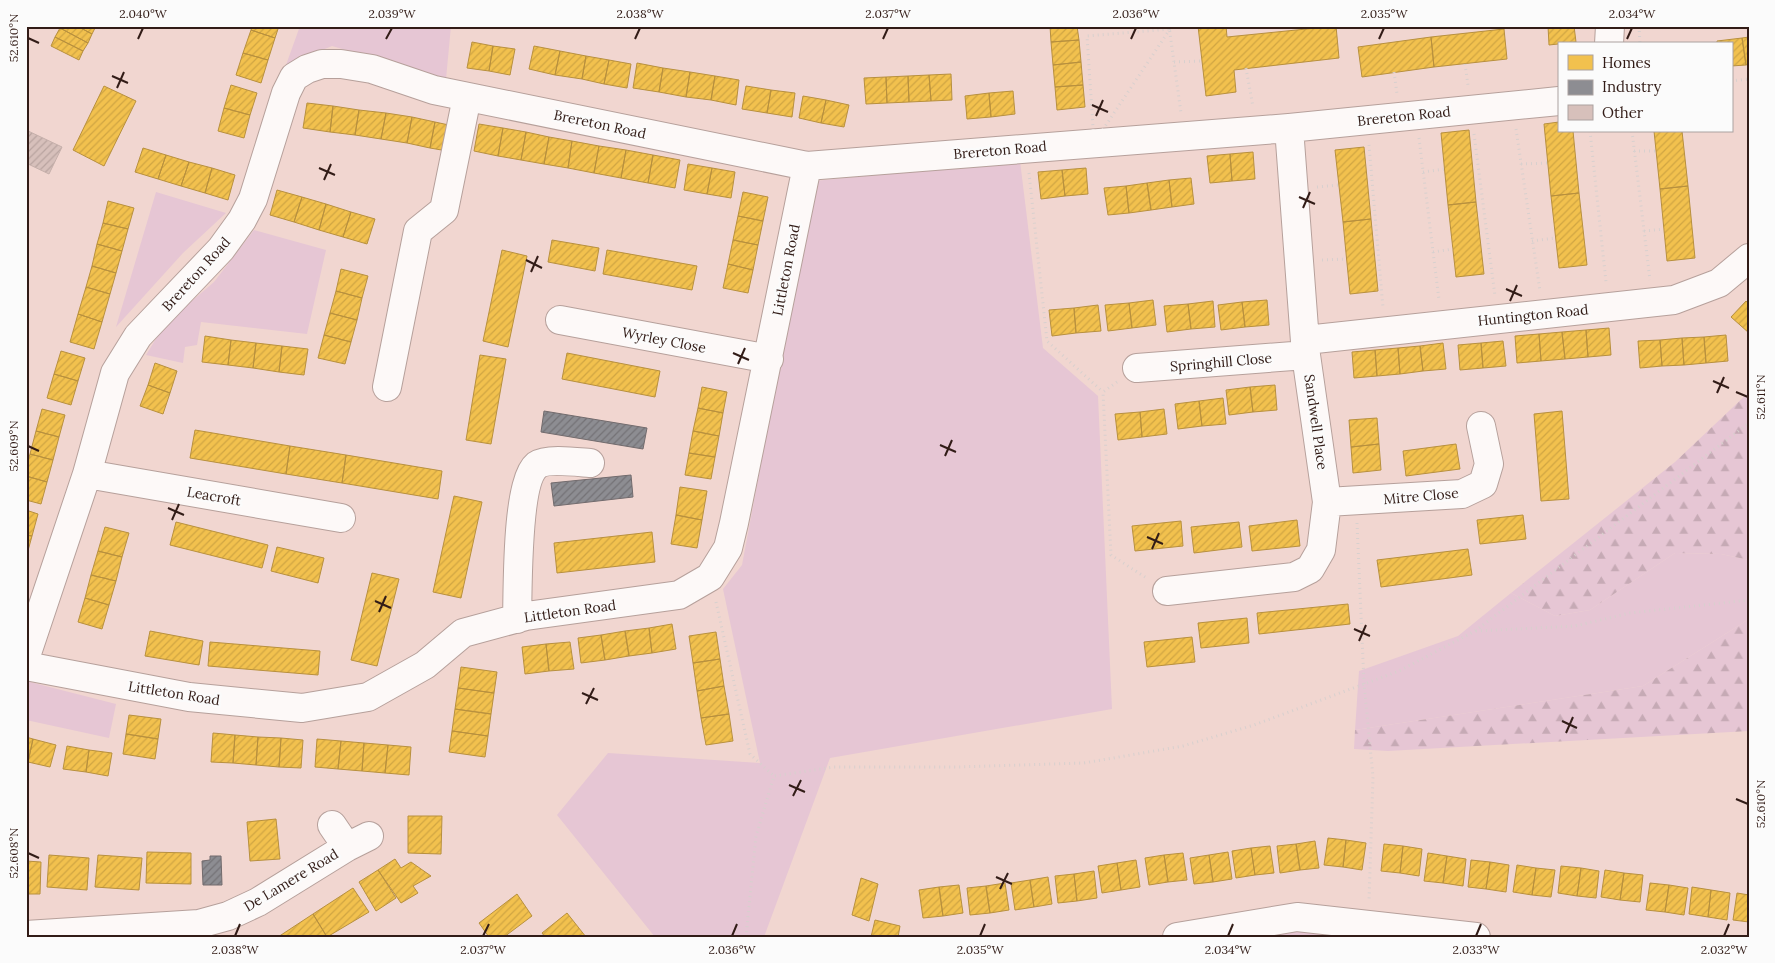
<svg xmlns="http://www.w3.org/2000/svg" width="1775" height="963" viewBox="0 0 1775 963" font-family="Lora,serif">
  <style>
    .green { fill: #e6c6d4 }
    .forest { fill: url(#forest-firs) }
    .homes { fill: url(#homes-hatch); stroke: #b8903e }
    .industry { fill: url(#industry-hatch); stroke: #726b6d }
    .building { fill: url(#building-hatch); stroke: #c6b0ab }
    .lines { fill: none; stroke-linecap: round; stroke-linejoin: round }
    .minor-casing { stroke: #b6a09b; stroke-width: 30 }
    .path { stroke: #d8d0ce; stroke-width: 3; stroke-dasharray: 1 4; stroke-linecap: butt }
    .minor { stroke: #fdf9f8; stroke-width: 28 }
    .ticks { fill: none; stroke: #321c17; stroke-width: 2 }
    .labels { text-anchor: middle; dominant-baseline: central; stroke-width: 5; stroke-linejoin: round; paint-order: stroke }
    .street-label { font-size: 14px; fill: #321c17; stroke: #fbfbfb }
    .neatline { fill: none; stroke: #321c17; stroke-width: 2 }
    .ticks-label { font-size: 12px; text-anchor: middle; fill: #321c17 }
  </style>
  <defs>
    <pattern id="forest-firs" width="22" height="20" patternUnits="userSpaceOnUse" patternTransform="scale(1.25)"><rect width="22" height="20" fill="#e6c6d4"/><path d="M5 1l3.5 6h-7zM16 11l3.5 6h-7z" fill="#c6aab5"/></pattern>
    <pattern id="homes-hatch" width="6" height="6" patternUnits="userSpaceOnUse" patternTransform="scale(1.25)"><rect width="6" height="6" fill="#f2c14e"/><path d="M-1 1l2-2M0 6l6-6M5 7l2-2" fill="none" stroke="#d0a543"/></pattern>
    <pattern id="industry-hatch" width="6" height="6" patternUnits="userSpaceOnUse" patternTransform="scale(1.25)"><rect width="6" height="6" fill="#8d8d92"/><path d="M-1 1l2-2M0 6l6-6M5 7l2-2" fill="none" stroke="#747276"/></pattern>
    <pattern id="building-hatch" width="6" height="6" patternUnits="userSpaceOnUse" patternTransform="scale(1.25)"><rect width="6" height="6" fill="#d7c0bb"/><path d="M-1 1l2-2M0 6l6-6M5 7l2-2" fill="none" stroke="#b9a4a0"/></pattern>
  </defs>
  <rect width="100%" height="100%" fill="#f1d6d0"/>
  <!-- green -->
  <path class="green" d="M300 26H451L446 79 332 46 286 65Z
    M1020 161 1043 348 1098 396 1112 709 830 758 764 937H655L557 815 608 753 760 763 723 589 742 565 814 181Z
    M156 192 226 213 183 253 116 327Z
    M254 230 326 250 307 334 201 322 197 345 185 347 183 363 146 355 165 324 214 282Z
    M1675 553 1721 554 1749 560V619L1643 686 1355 730 1359 671 1458 636 1511 593 1555 616 1590 610Z
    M26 681 116 704 109 738 26 720Z
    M1296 929 1365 937H1251Z"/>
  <!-- forest -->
  <path class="forest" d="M1749 392V560L1721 554 1675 553 1590 610 1555 616 1511 593 1675 462Z
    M1749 619V731L1388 751 1354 749 1355 730 1643 686Z"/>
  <!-- homes -->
  <path class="homes" d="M61 26H77L92 34 88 43 60 28Z
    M77 26H96L92 34Z
    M252 26H279L275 38 251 30Z
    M1050 26H1077L1079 40 1051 42Z
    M1198 26H1226L1227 37 1336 26 1339 58 1234 70 1236 92 1206 96Z
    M1548 26H1574L1576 42 1549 45Z
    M60 28 88 43 83 51 55 37Z
    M1504 29 1507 59 1434 67 1431 37Z
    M251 30 275 38 268 60 243 53Z
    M55 37 83 51 79 60 51 46Z
    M1431 37 1434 67 1362 77 1358 47Z
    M1749 37V64L1746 65 1742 38Z
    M1742 38 1746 65 1731 66V44H1717V41Z
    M1079 40 1081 62 1053 65 1051 42Z
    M472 42 493 46 489 71 467 68Z
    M493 46 515 49 510 75 489 71Z
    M534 46 560 51 555 75 529 69Z
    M560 51 586 56 582 79 555 75Z
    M243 53 268 60 261 83 236 75Z
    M586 56 609 60 604 84 582 79Z
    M609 60 631 64 627 88 604 84Z
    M1081 62 1083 85 1055 87 1053 65Z
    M637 63 663 68 659 92 633 88Z
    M663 68 690 72 686 97 659 92Z
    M690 72 715 76 711 100 686 97Z
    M951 74 952 100 931 101 929 75Z
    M929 75 931 101 909 102 908 76Z
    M715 76 739 80 736 105 711 100Z
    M908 76 909 102 887 103 886 77Z
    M886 77 887 103 866 104 864 78Z
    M231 85 257 93 250 115 224 108Z
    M1083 85 1085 107 1057 110 1055 87Z
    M104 86 136 101 104 166 73 150Z
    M746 86 771 90 767 113 742 109Z
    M771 90 795 93 792 117 767 113Z
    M1013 91 1015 114 991 117 989 93Z
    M989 93 991 117 967 119 965 96Z
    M803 96 826 100 821 123 799 118Z
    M826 100 849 105 844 127 821 123Z
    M307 103 333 106 330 132 303 128Z
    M333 106 359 110 355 135 330 132Z
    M224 108 250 115 244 138 218 131Z
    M359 110 386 113 381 139 355 135Z
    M386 113 412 117 407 143 381 139Z
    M412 117 435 122 430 148 407 143Z
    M435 122 458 127 453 152 430 148Z
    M1559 122V131H1573L1579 193 1551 196 1544 124Z
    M479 124 503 128 498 156 474 151Z
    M503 128 526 132 521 160 498 156Z
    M1469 130 1476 202 1448 205 1441 133Z
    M1654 131H1682L1688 186 1660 189Z
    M526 132 549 137 544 164 521 160Z
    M549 137 572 141 568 168 544 164Z
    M572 141 599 146 594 173 568 168Z
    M599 146 626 150 621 178 594 173Z
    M1364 147 1371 219 1343 222 1335 150Z
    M143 148 166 155 158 179 135 172Z
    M626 150 653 155 648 183 621 178Z
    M1253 152 1255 179 1232 181 1230 154Z
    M1230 154 1232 181 1210 183 1207 156Z
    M166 155 189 162 181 186 158 179Z
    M653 155 680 160 675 188 648 183Z
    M189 162 212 168 205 193 181 186Z
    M688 164 712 168 707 194 684 190Z
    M212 168 235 175 228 200 205 193Z
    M712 168 735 172 731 198 707 194Z
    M1086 168 1088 194 1065 196 1062 170Z
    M1062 170 1065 196 1041 199 1038 172Z
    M1191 178 1194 204 1172 207 1169 180Z
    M1169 180 1172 207 1151 210 1147 183Z
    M1147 183 1151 210 1129 213 1126 186Z
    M1126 186 1129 213 1108 215 1104 188Z
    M1688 186 1695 258 1667 261 1660 189Z
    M277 190 302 197 294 222 270 215Z
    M743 192 768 197 763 221 738 216Z
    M1579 193 1587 265 1559 268 1551 196Z
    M302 197 326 204 319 230 294 222Z
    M108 201 134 208 128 229 103 223Z
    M1476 202 1484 274 1456 277 1448 205Z
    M326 204 351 212 343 237 319 230Z
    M351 212 375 219 367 244 343 237Z
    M738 216 763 221 758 245 733 240Z
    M1371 219 1378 291 1350 294 1343 222Z
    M103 223 128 229 122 251 97 244Z
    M552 240 599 248 595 271 548 262Z
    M733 240 758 245 753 270 728 264Z
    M97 244 122 251 116 273 92 266Z
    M502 250 527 256 508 347 483 341Z
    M607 250 697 266 692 290 603 274Z
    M728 264 753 270 748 293 723 288Z
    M92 266 116 273 110 294 86 287Z
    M341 269 368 276 362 298 336 291Z
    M86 287 110 294 102 322 78 314Z
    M336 291 362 298 357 320 330 313Z
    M1153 300 1156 325 1132 328 1129 303Z
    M1267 300 1269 325 1245 327 1242 302Z
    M1213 301 1215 327 1191 329 1188 304Z
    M1746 301 1749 304V333L1731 317Z
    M1242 302 1245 327 1221 330 1218 305Z
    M1129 303 1132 328 1108 331 1105 305Z
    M1188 304 1191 329 1167 332 1164 306Z
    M1098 305 1101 331 1076 333 1074 308Z
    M1074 308 1076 333 1052 336 1049 310Z
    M330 313 357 320 351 342 324 335Z
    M78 314 102 322 94 349 70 342Z
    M1609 328 1611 355 1588 357 1586 330Z
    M1586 330 1588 357 1565 359 1562 332Z
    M1562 332 1565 359 1541 361 1539 334Z
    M1539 334 1541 361 1517 363 1515 336Z
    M324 335 351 342 345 364 318 358Z
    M1726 335 1728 361 1706 363 1704 337Z
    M205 336 231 340 228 365 202 362Z
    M1704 337 1706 363 1684 365 1682 338Z
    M1682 338 1684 365 1662 366 1660 340Z
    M231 340 256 343 253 368 228 365Z
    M1660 340 1662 366 1640 368 1638 341Z
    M1503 341 1506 366 1483 368 1481 343Z
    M256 343 282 346 279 372 253 368Z
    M1443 343 1446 369 1423 371 1420 346Z
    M1481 343 1483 368 1460 370 1458 345Z
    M282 346 308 349 304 375 279 372Z
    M1420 346 1423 371 1400 374 1398 348Z
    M1398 348 1400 374 1377 376 1375 350Z
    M1375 350 1377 376 1354 378 1352 352Z
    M61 351 85 358 78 381 54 374Z
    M567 353 660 371 655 397 562 379Z
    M480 355 506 359 491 444 466 440Z
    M155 363 177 371 170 393 148 385Z
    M54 374 78 381 71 405 47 398Z
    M148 385 170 393 163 414 140 406Z
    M1275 385 1277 410 1253 412 1250 387Z
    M702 387 727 392 723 413 698 408Z
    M1250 387 1253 412 1229 415 1226 390Z
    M1223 398 1226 424 1202 426 1199 401Z
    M1199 401 1202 426 1178 429 1175 404Z
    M698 408 723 413 719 436 693 431Z
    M42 409 65 415 59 437 36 431Z
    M1164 409 1167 434 1142 437 1140 412Z
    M1562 411 1569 499 1541 501 1534 414Z
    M1140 412 1142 437 1118 440 1115 414Z
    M1377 418 1379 444 1351 447 1349 420Z
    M195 430 290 446 286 474 190 458Z
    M36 431 59 437 53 460 30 454Z
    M693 431 719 436 715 457 689 453Z
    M1379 444 1381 470 1353 473 1351 447Z
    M1456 444 1460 469 1406 476 1403 451Z
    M290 446 346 455 342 483 286 474Z
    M689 453 715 457 711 479 685 475Z
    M30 454 53 460 47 482 26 476V468Z
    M346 455 442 471 438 499 342 483Z
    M26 476 47 482 41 504 26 500Z
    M680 487 707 491 702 520 676 515Z
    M454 496 482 502 461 598 433 592Z
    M26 510 38 514 32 536 26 535Z
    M676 515 702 520 697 548 671 544Z
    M1523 515 1526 539 1480 544 1477 520Z
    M1297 520 1300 546 1252 551 1249 526Z
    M1181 521 1183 546 1135 551 1132 526Z
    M176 522 268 545 262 568 170 545Z
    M1239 522 1242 547 1194 553 1191 527Z
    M105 527 129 533 122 557 98 551Z
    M652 532 655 562 557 573 554 543Z
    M26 535 32 536 26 558Z
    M277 547 324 558 318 583 271 571Z
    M1468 549 1472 575 1381 587 1377 560Z
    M98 551 122 557 116 581 91 575Z
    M372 573 399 579 377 666 351 660Z
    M91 575 116 581 109 605 85 598Z
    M85 598 109 605 102 629 78 622Z
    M1348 604 1350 624 1259 634 1257 613Z
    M1247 618 1249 643 1201 648 1198 623Z
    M672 624 676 649 652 653 649 628Z
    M649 628 652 653 629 656 625 631Z
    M150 631 203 641 199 665 145 656Z
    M625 631 629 656 605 660 601 635Z
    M716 632 720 659 693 663 689 636Z
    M601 635 605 660 581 663 578 638Z
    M1192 637 1195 662 1147 667 1144 642Z
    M210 642 320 651 318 675 208 666Z
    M570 642 574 669 549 671 546 644Z
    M546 644 549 671 525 674 522 647Z
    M720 659 724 686 697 691 693 663Z
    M461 667 497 672 494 693 458 688Z
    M724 686 729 714 701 718 697 691Z
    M458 688 494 693 491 714 455 709Z
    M455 709 491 714 488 736 452 731Z
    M729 714 733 741 706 745 701 718Z
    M129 715 161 719 158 739 126 734Z
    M452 731 488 736 485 757 449 752Z
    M213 733 235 735 233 763 211 762Z
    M126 734 158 739 155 759 123 754Z
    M235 735 258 737 256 765 233 763Z
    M26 737 33 739 28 762 26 761Z
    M258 737 281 738 279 767 256 765Z
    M281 738 303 740 301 768 279 767Z
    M33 739 56 745 50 767 28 762Z
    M317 739 341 741 338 769 315 767Z
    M341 741 364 743 362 771 338 769Z
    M364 743 388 745 385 773 362 771Z
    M388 745 411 747 409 775 385 773Z
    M67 746 89 750 86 772 63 769Z
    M89 750 112 753 108 776 86 772Z
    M408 816H442L441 854 408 853Z
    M276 819 280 859 250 861 247 822Z
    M1328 838 1346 840 1343 867 1324 865Z
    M1346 840 1366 843 1362 870 1343 867Z
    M1315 841 1319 868 1300 870 1296 844Z
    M1296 844 1300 870 1280 873 1277 846Z
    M1384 844 1403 846 1400 873 1381 871Z
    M1270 846 1274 873 1255 875 1251 848Z
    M1403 846 1422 849 1419 876 1400 873Z
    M1251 848 1255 875 1236 878 1232 851Z
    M147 852 191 853V884L146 883Z
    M1228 852 1232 879 1213 882 1209 855Z
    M1183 853 1187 880 1168 882 1164 855Z
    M1428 853 1447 856 1443 883 1424 881Z
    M49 855 89 858 87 890 47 887Z
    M98 855 142 858 139 890 95 887Z
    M1164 855 1168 882 1149 885 1145 858Z
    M1209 855 1213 882 1194 884 1190 858Z
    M1447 856 1466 859 1463 886 1443 883Z
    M395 859 401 868 411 862 431 876 413 886 418 893 401 903 378 870Z
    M1136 860 1140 887 1121 890 1117 863Z
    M1471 860 1490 862 1486 889 1468 887Z
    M26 861 41 862 40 894H26Z
    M1490 862 1509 865 1506 892 1486 889Z
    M1117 863 1121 890 1102 893 1098 866Z
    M1517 865 1536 868 1532 895 1513 892Z
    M1561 866 1581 868 1577 896 1558 893Z
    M1536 868 1555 870 1551 897 1532 895Z
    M1581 868 1599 871 1596 898 1577 896Z
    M378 870 396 898 376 911 359 882Z
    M1605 870 1624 873 1620 900 1601 897Z
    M1094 871 1097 898 1077 901 1074 874Z
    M1624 873 1643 875 1640 902 1620 900Z
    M1074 874 1077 901 1058 903 1055 876Z
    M1048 877 1052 904 1034 907 1030 880Z
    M861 878 878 884 869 921 852 915Z
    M1030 880 1034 907 1015 910 1011 883Z
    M1005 883 1009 910 990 913 986 886Z
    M1650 883 1669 885 1665 912 1646 910Z
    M959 885 963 913 943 916 939 887Z
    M1669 885 1688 888 1684 915 1665 912Z
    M986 886 990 913 970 915 967 888Z
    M939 887 943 916 923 918 919 890Z
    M1692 887 1711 890 1708 917 1689 914Z
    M353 888 369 912 327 937 313 914Z
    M1711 890 1730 893 1727 920 1708 917Z
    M1737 893 1749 895V922L1733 920Z
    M517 894 532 916 504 937H489L479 923Z
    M567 913 586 937H545L542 933Z
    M313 914 327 937H278Z
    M875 920 900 926 898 937H871Z"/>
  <!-- industry -->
  <path class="industry" d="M544 411 647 428 643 449 541 432Z
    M631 475 633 497 554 506 551 483Z
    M210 856H221L222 885H203L202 861 210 860Z"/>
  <!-- building -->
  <path class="building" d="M26 130 62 147 49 174 26 163Z"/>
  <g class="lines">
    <!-- minor casing -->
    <g class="minor-casing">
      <path id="minor" d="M1609 44 1610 26
        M560 320 769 359
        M1306 340 1674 300 1719 283 1749 258
        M1137 368 1306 355
        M387 387 418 231 444 210 467 97
        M87 474 341 518
        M1327 502 1462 494 1483 484 1489 464 1481 426
        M1167 591 1294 577 1310 569 1321 550 1327 502 1306 355 1289 128
        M517 619C518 590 516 482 537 465 547 458 577 462 590 463
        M26 656 87 474 115 373 138 336 221 249 242 220 253 199 286 93 294 77 307 69 322 64H341L372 69 434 90 807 166 1289 128 1559 101
        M26 666 189 697 302 708 368 697 425 665 463 633 526 616 679 595 710 577 728 548 734 523 807 166
        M332 825 347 847
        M26 935 199 924 228 916 258 902 347 847 369 836
        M1177 937 1297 917 1476 937"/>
    </g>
    <!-- path -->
    <path class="path" d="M1169 26 1181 113
      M1639 26 1640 44
      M1170 29 1094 143 1087 36Z
      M1174 62 1202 61
      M1465 64 1468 85
      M1246 68 1253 107
      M1394 72 1397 94
      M1731 81 1749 79
      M1516 129 1540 291
      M1590 131 1606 282
      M1632 131 1650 280
      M1474 134 1495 296
      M1419 138 1439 300
      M1369 145 1383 308
      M1634 151H1656
      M1521 164 1548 163
      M1423 172 1445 169
      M1029 173 1047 341 1103 392
      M1317 187 1339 185
      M1644 231 1664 229
      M1532 241 1555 238
      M1433 252 1453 249
      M1322 260 1347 259
      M1117 382 1103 392 1111 555 1148 579
      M1357 523 1364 683 1373 777 1369 901
      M716 602 750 754 774 776
      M1476 631 1575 626 1630 613 1749 600
      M746 937 756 836 774 776 834 767H957L1084 763 1183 746 1254 725 1399 671 1475 631 1749 423"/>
    <!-- minor -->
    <use href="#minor" class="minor"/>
  </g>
  <!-- ticks -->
  <path class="ticks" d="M28 38 39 43M138 39 143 28M386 39 392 28M635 39 640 28M883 39 888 28M1131 39 1136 28M1379 39 1384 28M1627 39 1632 28M112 76 128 83M117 88 124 72M1092 105 1108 112M1096 116 1103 100M319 168 335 175M324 180 331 164M1299 197 1315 204M1303 208 1310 192M526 260 542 268M531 272 538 256M1506 289 1522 296M1510 301 1517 285M733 353 749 360M738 364 745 348M1713 381 1729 388M1736 392 1748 397M1717 393 1724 377M940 445 956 452M28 446 39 451M945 456 952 440M168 508 184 515M172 520 179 504M1147 537 1163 544M1152 549 1159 533M375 601 391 608M379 612 386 596M1354 629 1370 636M1359 641 1366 625M582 693 598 700M586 704 594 688M1562 721 1577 728M1566 733 1573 717M789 785 805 792M793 796 801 780M1736 799 1748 804M28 853 39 858M996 877 1012 884M1000 889 1008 873M235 936 240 924M483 936 489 924M732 936 737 924M980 936 985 924M1228 936 1233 924M1476 936 1481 924M1724 936 1729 924"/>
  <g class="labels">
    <!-- street labels -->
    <g class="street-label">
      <text transform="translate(1404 116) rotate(-6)">Brereton Road</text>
      <text transform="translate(600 124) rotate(12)">Brereton Road</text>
      <text transform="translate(1000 150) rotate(-5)">Brereton Road</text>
      <text transform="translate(786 270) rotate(-79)">Littleton Road</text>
      <text transform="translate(196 274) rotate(-48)">Brereton Road</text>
      <text transform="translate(1533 315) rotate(-6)">Huntington Road</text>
      <text transform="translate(664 340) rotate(11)">Wyrley Close</text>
      <text transform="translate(1221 362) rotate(-5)">Springhill Close</text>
      <text transform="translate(1316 422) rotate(82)">Sandwell Place</text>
      <text transform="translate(214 496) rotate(10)">Leacroft</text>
      <text transform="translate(1421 496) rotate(-5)">Mitre Close</text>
      <text transform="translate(570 611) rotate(-8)">Littleton Road</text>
      <text transform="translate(174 693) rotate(9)">Littleton Road</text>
      <text transform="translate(291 880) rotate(-31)">De Lamere Road</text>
    </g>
  </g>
  <!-- border -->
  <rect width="1775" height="963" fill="none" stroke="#fbfbfb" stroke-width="55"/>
  <!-- legend -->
  <rect x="1558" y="42" width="175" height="90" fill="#fbfbfb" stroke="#aba2a0"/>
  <rect x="1568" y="55" width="25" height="15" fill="#f2c14e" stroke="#aba2a0"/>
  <text x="1602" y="68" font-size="15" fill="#321c17">Homes</text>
  <rect x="1568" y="80" width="25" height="15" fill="#8d8d92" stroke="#aba2a0"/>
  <text x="1602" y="92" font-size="15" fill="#321c17">Industry</text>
  <rect x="1568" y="105" width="25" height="15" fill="#d7c0bb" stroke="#aba2a0"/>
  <text x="1602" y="118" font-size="15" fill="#321c17">Other</text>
  <rect x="28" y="28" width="1720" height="908" class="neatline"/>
  <g class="ticks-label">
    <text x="143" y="18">2.040°W</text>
    <text x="392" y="18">2.039°W</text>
    <text x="640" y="18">2.038°W</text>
    <text x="888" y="18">2.037°W</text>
    <text x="1136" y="18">2.036°W</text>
    <text x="1384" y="18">2.035°W</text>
    <text x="1632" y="18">2.034°W</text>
    <text transform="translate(14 38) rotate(-90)" y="4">52.610°N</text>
    <text transform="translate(1761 397) rotate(-90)" y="4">52.611°N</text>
    <text transform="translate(14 446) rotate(-90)" y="4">52.609°N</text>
    <text transform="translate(1761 804) rotate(-90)" y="4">52.610°N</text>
    <text transform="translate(14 853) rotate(-90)" y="4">52.608°N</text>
    <text x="235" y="954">2.038°W</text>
    <text x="483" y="954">2.037°W</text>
    <text x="732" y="954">2.036°W</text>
    <text x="980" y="954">2.035°W</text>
    <text x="1228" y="954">2.034°W</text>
    <text x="1476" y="954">2.033°W</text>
    <text x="1724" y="954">2.032°W</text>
  </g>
</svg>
